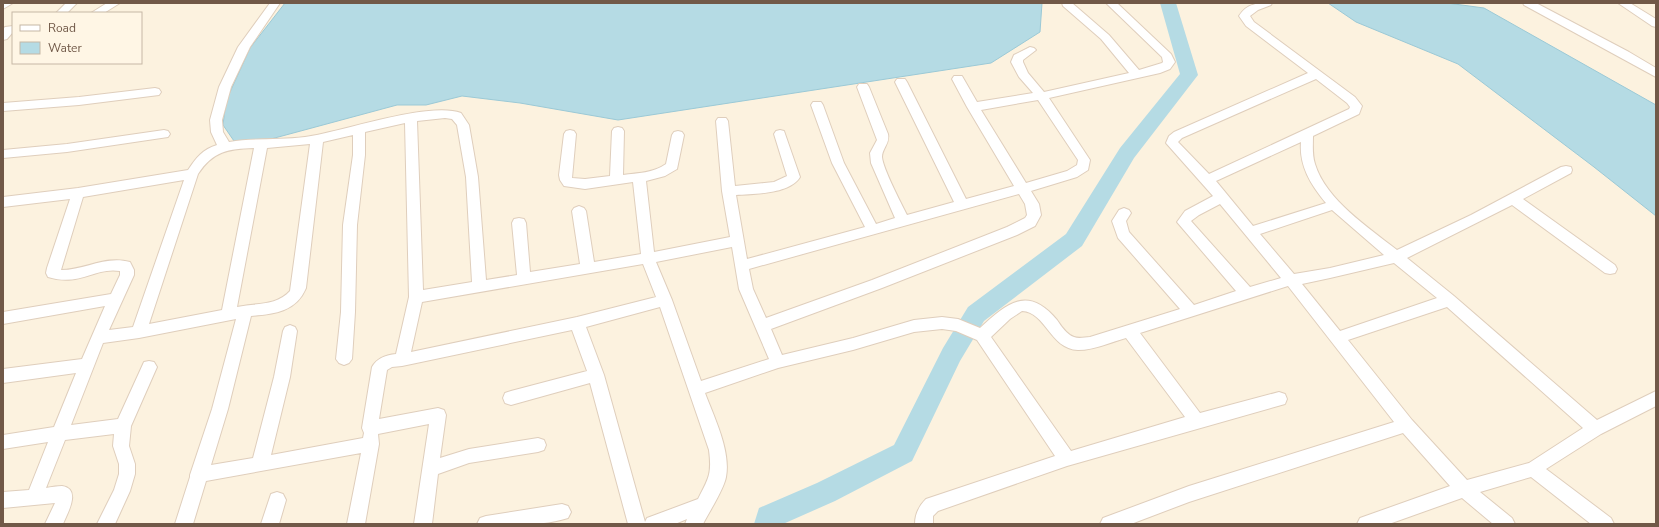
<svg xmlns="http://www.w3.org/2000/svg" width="1659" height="527" viewBox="0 0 1659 527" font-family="'Nunito Sans',sans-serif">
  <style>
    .water { fill: #b5dbe4; stroke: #9bc9d6 }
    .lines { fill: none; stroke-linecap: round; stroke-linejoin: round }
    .river { fill: #b5dbe4; fill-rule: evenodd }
    .street-casing { stroke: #dfcebc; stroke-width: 2 }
    .street { fill: #fff; fill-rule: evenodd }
  </style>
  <rect width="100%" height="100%" fill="#fcf2df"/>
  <!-- water -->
  <path class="water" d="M285 3H1042L1040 32 991 63 618 120 520 103 462 96 426 105H397L271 139 234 141 223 125 226 101 250 48Z
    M1328 3H1447L1484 8 1656 105V216L1594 167 1458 64 1356 22Z"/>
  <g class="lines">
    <!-- river -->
    <path class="river" d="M1160 3H1176L1198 75 1134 158 1082 246 984 321 960 361 912 461 835 501 783 524H754L759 508 817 483 894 445 943 348 968 307 1066 234 1120 148 1180 74Z"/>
    <!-- street casing -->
    <g class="street-casing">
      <path id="street" d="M3 3H13L3 9Z
        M66 3H77L67 13H56Z
        M107 3H120L104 13H91Z
        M270 3H280L250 47 231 87 222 120 223 132 229 142C254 138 280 140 305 137 342 132 429 101 461 113L469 125 478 177 486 280 517 275 512 223 514 219 519 218 524 219 526 223 530 272 580 264 572 211 574 208 579 206 584 208 586 211 594 262 641 254 633 182 585 189 564 186 560 180 559 175 564 134 566 131 570 130 574 131 576 134 572 178 585 179 610 176 612 131 614 128 618 127 622 128 624 131 623 175C638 173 653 173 666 164L672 135 674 132 678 131 682 132 684 135 677 169 665 176 646 181 654 252 730 237 722 191 716 121 718 118H726L728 121 735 186 774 182 787 176 774 134 776 131 780 130 784 131 800 177C790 194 754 194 736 195L747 259 865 227 832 163 811 105 813 102H821L823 105 844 163 876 224 895 218 871 163 870 153 877 140 857 87 859 84H867L869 87 888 134C890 144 882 148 882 157 883 169 901 203 907 215L954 202 895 82 897 79H905L907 82 966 199 1014 186 967 107 952 79 954 76H962L977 102 1033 93 1019 77 1011 62 1014 55 1030 47 1034 48 1036 50 1023 60V62L1028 73 1044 92 1129 73 1101 39 1063 6 1062 3H1072L1109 35 1139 70 1162 63 1163 62 1162 57 1106 3H1117L1171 54 1175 62 1170 69 1160 73 1049 98 1090 160 1088 170 1077 177 1031 191 1039 204 1041 215 1035 226 1017 235 882 288 771 329 782 355 853 338 914 320 942 317 958 319 980 328C1007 303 1028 285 1057 320 1061 326 1067 335 1074 337 1079 339 1085 337 1090 337L1180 309 1118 238 1112 221 1119 210 1124 208 1129 210 1131 213 1126 221 1129 232 1194 305 1236 291 1177 222 1185 211 1213 196 1166 143 1169 136 1174 132 1308 73 1246 26 1239 16C1247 3 1258 3 1272 3L1271 5 1258 10 1250 16 1254 22 1355 97 1362 106 1359 114 1313 136C1313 145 1312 155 1315 164 1326 200 1369 228 1397 250L1471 215 1561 167 1566 166 1571 167 1572 170 1571 173 1523 199 1615 265 1617 269 1615 273 1610 274 1605 273 1512 205 1407 258 1454 296 1597 420 1656 391V406L1601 434 1546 469 1611 518 1614 524H1591L1531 477 1480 492 1512 518 1515 524H1493L1462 498 1389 524H1357L1360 518 1450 486 1403 433 1189 502 1131 524H1100L1103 518 1189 486 1394 422 1288 286 1140 333 1200 413 1279 392 1285 394 1287 399 1285 404 1067 466 938 511 933 516V524H915C915 514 919 506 926 499L1055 456 977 340 956 331 942 329 914 332 853 350 778 368 705 393C714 417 731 451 726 477 724 489 709 512 703 524H685L687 519 675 524H628L590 383 511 405 505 403 503 398 505 393 511 391 587 371 572 330 402 366 392 367 387 370 379 419 438 408 444 410 446 415 440 458 469 449 538 438 544 440 546 445 544 450 538 452 469 463 438 474 432 524H414L429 424 378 434 379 444 365 524H347L361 453 206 481 193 524H175L190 477V475L212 409 236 319 139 338 103 343 71 425 118 419 144 362 149 361 154 362 157 367 131 426 129 446 135 464V474L130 491 115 524H97L114 490 119 474V464L113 446 114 434 65 440 46 488C51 487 57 486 62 486 82 489 67 514 63 524H45L55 503 3 508V492L29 490 48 442 3 449V435L54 427 76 373 3 383V369L82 359 105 306 3 324V312L111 294 120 275V271C94 267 80 287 48 277L46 273 47 268 70 199 3 207V197L78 188 188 170C196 158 203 149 217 145L211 132 210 120 219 87 238 47ZM1316 79 1347 103 1350 107 1349 109 1209 174 1178 142 1182 138ZM1038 100 1078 160 1077 165 1067 171 1026 183 981 110ZM445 118 452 119 457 125 466 177 472 282 423 290 417 121ZM405 123 409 297 396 354C386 355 377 358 372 367L362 428 364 433 363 438 271 455 290 377 297 331 295 327 290 325 285 327 283 331 274 377 253 458 211 465 228 409 251 316C274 314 296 312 306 288L323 142 353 135V155L343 225 341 312 336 359 339 363 344 365 349 363 352 359 355 312 357 225 365 155V132ZM1301 142C1299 166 1311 185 1326 203L1253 226 1216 181ZM310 144 290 291C277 306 255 303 237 307L267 148ZM254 148 222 310 149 324 198 174C213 151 228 149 254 148ZM184 180 133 327 109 330 134 275V270L130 262C106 255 85 270 61 270L83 197ZM1019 194 1025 204 1027 215 1025 218 1007 227 872 280 766 318 753 289 749 269ZM1220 204 1281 278 1250 287 1191 221 1199 215ZM1332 210 1384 255 1330 268 1294 274 1260 234ZM732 247 739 289 769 359 701 381 672 300 656 262ZM1394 263 1437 298 1340 331 1302 284 1330 278ZM643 264 656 297 577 317 411 352 422 302ZM660 307 709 450C712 474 709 478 698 499L647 518 645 522 604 375 586 327ZM1447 307 1583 428 1529 463 1467 480 1412 420 1348 340ZM1022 311C1046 312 1050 349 1078 350 1095 350 1111 342 1126 338L1185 417 1071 451 991 337 1010 319Z
        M1523 3H1536L1629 52 1656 68V77L1524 5Z
        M1618 3H1630L1656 19V27L1652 26Z
        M13 26V32L7 39 3 40V29L5 27Z
        M155 88 159 89 161 92 159 95 79 105 3 111V103L79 97Z
        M164 130 168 131 170 134 168 137 67 152 3 158V150L67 144Z
        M277 492 283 494 286 500 279 524H261L271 494Z
        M562 504 568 506 571 512 568 518C540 527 507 524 477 524L480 518 486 516Z"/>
    </g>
    <!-- street -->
    <use href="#street" class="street"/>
  </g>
  <!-- border -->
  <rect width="1659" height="527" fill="none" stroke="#715948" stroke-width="8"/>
  <!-- legend -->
  <rect x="12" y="12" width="130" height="52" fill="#fff6e5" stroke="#c6b7a6"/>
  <rect x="20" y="25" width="20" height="6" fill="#ffffff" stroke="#c6b7a6"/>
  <text x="48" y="32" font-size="12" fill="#715948">Road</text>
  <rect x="20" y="42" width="20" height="12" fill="#b5dbe4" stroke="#c6b7a6"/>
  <text x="48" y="52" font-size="12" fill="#715948">Water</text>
</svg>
